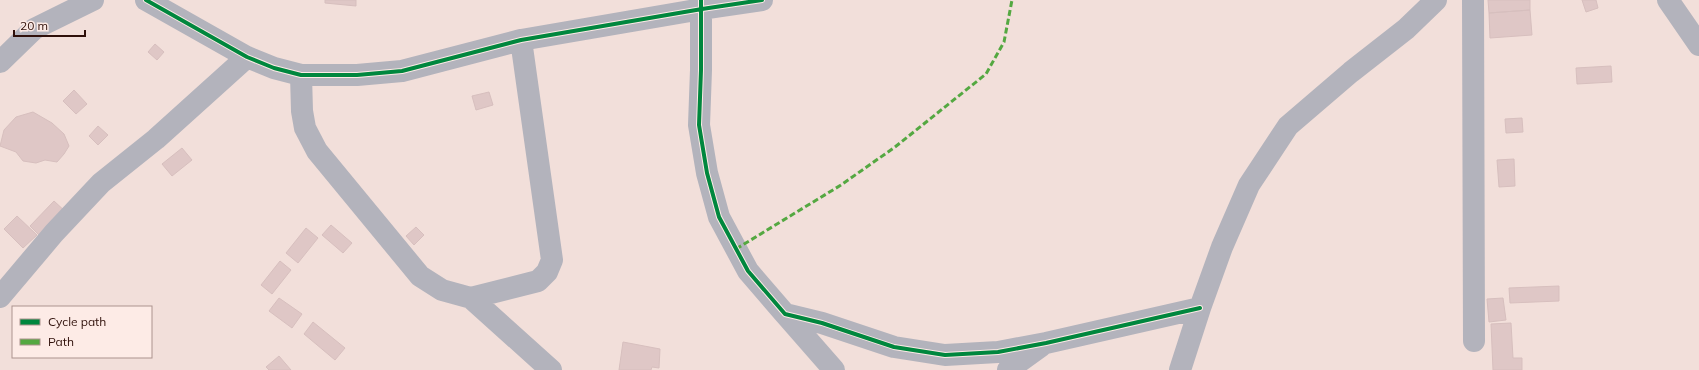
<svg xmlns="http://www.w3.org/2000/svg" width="1699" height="370" viewBox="0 0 1699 370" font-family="Mulish,sans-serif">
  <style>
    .building { fill: #dfc7c6; stroke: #d7bfbe }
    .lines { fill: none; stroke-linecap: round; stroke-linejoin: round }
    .street { stroke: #b3b3bc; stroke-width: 22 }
    .quiet { stroke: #54a841; stroke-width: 3; stroke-dasharray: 6 3; stroke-linecap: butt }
    .cycleway-casing { stroke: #fdebe6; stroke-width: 6 }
    .cycleway { stroke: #00873e; stroke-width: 4 }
  </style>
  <rect width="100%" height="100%" fill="#f2dfda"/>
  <!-- building -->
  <path class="building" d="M325 0H356V6L325 3Z
    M1488 0H1530V10L1489 13Z
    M1582 0H1596L1598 8 1586 12Z
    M1530 10 1532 35 1490 38 1489 13Z
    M155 44 164 52 157 60 148 52Z
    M1611 66 1612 82 1577 84 1576 68Z
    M74 90 87 104 76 114 63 101Z
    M489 92 493 105 476 110 472 96Z
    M33 112 52 123 64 134 69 146 64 154 57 162 45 160 36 163 23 161 16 152 0 146 4 130 16 117Z
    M1522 118 1523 132 1506 133 1505 119Z
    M98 126 108 135 98 145 89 136Z
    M182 148 192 160 172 176 162 164Z
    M1514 159 1515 186 1499 187 1497 160Z
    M54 201 67 213 42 238 30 226Z
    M17 216 37 235 23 248 4 229Z
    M331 225 352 243 343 253 322 235Z
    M416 227 424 235 414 245 406 236Z
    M306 228 318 238 298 263 286 253Z
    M280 261 291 270 272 294 261 285Z
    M1559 286V301L1510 303 1509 288Z
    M279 298 302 314 292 328 269 311Z
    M1503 298 1506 320 1489 322 1487 299Z
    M313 322 345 348 335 360 304 334Z
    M1511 323 1513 358H1522V370H1493L1491 324Z
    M623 342 660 349 659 368 652 367 651 370H619Z
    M279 356 291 370H269L266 367Z"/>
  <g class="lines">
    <!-- street -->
    <path class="street" d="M146 0 247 57 274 68 301 75H357L402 71 521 40 702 9 762 0
      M701 0V70L699 125 707 173 719 217 748 271 785 314 822 323 894 347 945 355 998 352 1046 343 1200 308
      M1473 0 1474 341
      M1668 0 1699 45
      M0 62 34 29 93 0
      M301 75 302 111 305 128 317 151 420 276 442 290 471 298 538 281 547 272 552 260 521 40
      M0 297 54 233 101 183 156 139 247 57
      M471 298 551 370
      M785 314 834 370
      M1008 370 1041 346
      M1180 370 1200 308 1222 247 1249 185 1288 126 1351 72 1406 29 1436 0"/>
    <!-- quiet -->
    <path class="quiet" d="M736 249 841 185 895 147 986 74 1004 42 1012 0"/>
    <!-- cycleway casing -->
    <g class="cycleway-casing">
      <path id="cycleway" d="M146 0 247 57 274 68 301 75H357L402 71 521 40 702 9 762 0
        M701 0V70L699 125 707 173 719 217 748 271 785 314 822 323 894 347 945 355 998 352 1046 343 1200 308"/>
    </g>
    <!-- cycleway -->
    <use href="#cycleway" class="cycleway"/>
  </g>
  <!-- legend -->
  <rect x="12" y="306" width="140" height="52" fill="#fdebe6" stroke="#ab938e"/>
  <rect x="20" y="319" width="20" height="6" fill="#00873e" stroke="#ab938e"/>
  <text x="48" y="326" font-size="12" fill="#2f100a">Cycle path</text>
  <rect x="20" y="339" width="20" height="6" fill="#54a841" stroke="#ab938e"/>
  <text x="48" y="346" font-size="12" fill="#2f100a">Path</text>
  <!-- scale -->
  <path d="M14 30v6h71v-6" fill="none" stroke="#2f100a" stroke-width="2"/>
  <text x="20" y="30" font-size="12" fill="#2f100a" stroke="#fdebe6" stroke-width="3" paint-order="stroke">20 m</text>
</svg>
